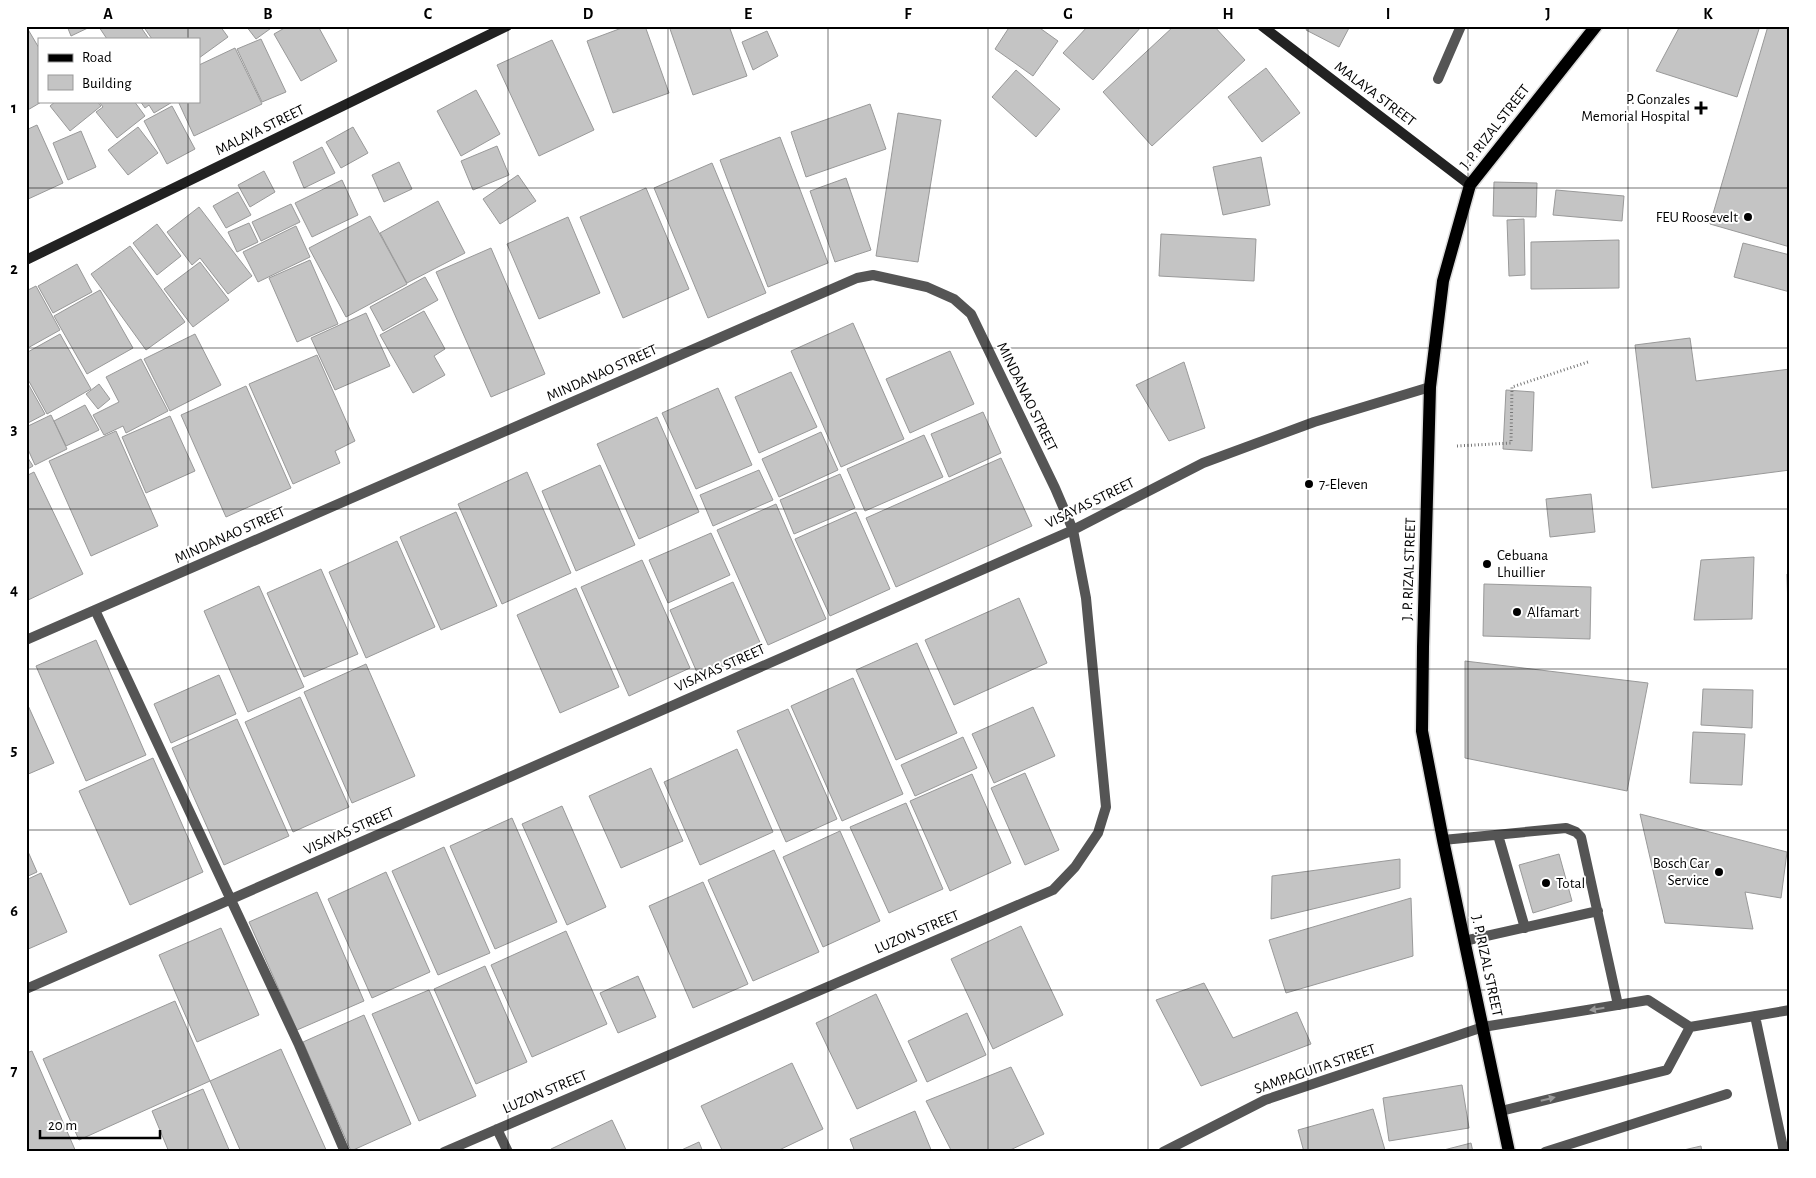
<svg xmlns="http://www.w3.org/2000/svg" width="1816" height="1178" viewBox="0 0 1816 1178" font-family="'Alegreya Sans',sans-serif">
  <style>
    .building { fill: #c4c4c4; stroke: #999 }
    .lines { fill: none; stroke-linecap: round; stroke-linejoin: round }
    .primary-casing { stroke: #dbdbdb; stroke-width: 15 }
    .path { stroke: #777; stroke-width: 3; stroke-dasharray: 1 2.5; stroke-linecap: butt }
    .lane { stroke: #555; stroke-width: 10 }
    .street { stroke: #555; stroke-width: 10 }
    .secondary { stroke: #222; stroke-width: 10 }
    .primary { stroke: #000; stroke-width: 12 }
    .oneway { fill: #999 }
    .grid { fill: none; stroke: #000; stroke-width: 1; stroke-opacity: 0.55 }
    .poi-dot { fill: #000; stroke: #fff; stroke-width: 2 }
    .labels { text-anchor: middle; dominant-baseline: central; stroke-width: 4; stroke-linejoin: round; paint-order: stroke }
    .street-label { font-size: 15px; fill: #000; stroke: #fff }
    .poi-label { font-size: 15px; fill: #000; stroke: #fff; text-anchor: start }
    .neatline { fill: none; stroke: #000; stroke-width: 2 }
    .grid-label { font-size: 16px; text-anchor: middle; font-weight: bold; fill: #000 }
  </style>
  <rect width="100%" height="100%" fill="#fff"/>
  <!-- building -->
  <path class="building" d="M26 26 39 48V101H43L26 111Z
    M67 26H92L71 36Z
    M100 26H140L149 39H107L99 27Z
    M143 26H220L228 37 199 58V39H152Z
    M246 26H274L256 39Z
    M288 26H318L337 61 301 81 274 34Z
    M627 26H645L669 93 613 113 587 41Z
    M669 26H729L747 76 693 95Z
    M1010 26H1037L1058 41 1033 76 995 49Z
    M1088 26H1142L1093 80 1063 53Z
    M1174 26H1214L1245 60 1152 146 1103 92Z
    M1308 26H1350L1339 47 1306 30Z
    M1680 26H1760L1737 97 1656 71Z
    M1768 26H1790V247L1710 224Z
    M767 31 778 56 753 70 742 42Z
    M261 39 286 92 262 102 237 49Z
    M552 40 594 130 539 156 497 65Z
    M235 48 262 104 194 136 178 101H199V65Z
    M1266 68 1300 113 1262 142 1228 97Z
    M1016 70 1060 109 1036 137 992 97Z
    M476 90 500 134 461 156 437 111Z
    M56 101H97L101 106 70 131 50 106Z
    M102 101H134L145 116 117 138 96 112 103 107 100 103Z
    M140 101H174L154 113 149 105 145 108Z
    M870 104 886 149 806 177 791 132Z
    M172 106 195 149 167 164 144 121Z
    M898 113 941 120 918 262 876 256Z
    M37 125 63 183 26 200V130Z
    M138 127 158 153 128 175 108 150Z
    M353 127 368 153 341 168 326 142Z
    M81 131 96 167 68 180 53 143Z
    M780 137 828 263 768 287 720 160Z
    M497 146 509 175 473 190 461 161Z
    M322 147 335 173 304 188 293 162Z
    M1261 157 1270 205 1223 215 1213 167Z
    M399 162 412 189 384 202 372 175Z
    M712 163 766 293 708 318 654 188Z
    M264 171 275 192 250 207 238 185Z
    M518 175 536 201 500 224 483 199Z
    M846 178 871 250 835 262 810 191Z
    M342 180 358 215 312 237 295 203Z
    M1494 182 1537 183 1536 217 1493 216Z
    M646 188 689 289 623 318 580 217Z
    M1556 190 1624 196 1622 221 1553 215Z
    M238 192 251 215 226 228 213 206Z
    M438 201 465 253 407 283 380 233Z
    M291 204 300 222 261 241 252 222Z
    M199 207 252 276 228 294 200 258 192 265 167 232Z
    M370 216 407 284 346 317 309 248Z
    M568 217 600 293 539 319 507 244Z
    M1524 219 1525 275 1509 276 1507 220Z
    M249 223 258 242 237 252 228 232Z
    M157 224 181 256 157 275 133 243Z
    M296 226 310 257 258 282 243 252Z
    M1161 234 1256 239 1254 281 1159 276Z
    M1619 240V288L1531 289V242Z
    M1743 243 1790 255V292L1734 277Z
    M130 246 185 322 146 350 91 274Z
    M491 248 545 374 491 397 436 272Z
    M310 260 338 324 297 342 269 278Z
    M200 262 229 300 193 327 164 289Z
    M77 264 92 292 53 313 38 286Z
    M425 277 438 300 383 331 370 307Z
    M36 286 60 330 26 349V291Z
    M100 290 133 348 87 374 54 316Z
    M424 311 445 349 434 356 445 375 413 393 380 335Z
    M366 313 390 366 335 390 311 338Z
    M853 323 904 439 841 467 791 351Z
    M60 334 91 389 47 414 26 376V353Z
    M195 334 221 385 170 411 144 359Z
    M1690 338 1696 381 1790 369V470L1652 488 1635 345Z
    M950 351 974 404 910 433 886 379Z
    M317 355 355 441 335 451 340 463 293 484 249 384Z
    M141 359 168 411 126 433 123 426 104 435 93 415 119 402 106 377Z
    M1184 362 1205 428 1169 441 1136 385Z
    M791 372 817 427 759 453 735 397Z
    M26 380 45 414 26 424Z
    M99 384 110 399 98 409 86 394Z
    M246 386 291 488 226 517 181 415Z
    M718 388 752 465 696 489 662 413Z
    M1506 390 1534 392 1532 451 1503 449Z
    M85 405 99 430 66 446 54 421Z
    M983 412 1001 453 949 477 931 434Z
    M51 415 67 449 35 465 26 445V427Z
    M170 416 195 471 146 493 122 437Z
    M657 417 699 512 639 539 597 444Z
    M116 431 158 526 91 556 49 461Z
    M821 432 838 470 779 497 762 459Z
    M924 435 943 477 865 511 847 469Z
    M26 455 33 466 26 470Z
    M1001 458 1032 526 896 587 866 518Z
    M600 465 635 545 576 571 542 491Z
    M759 470 773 500 713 526 700 495Z
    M34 472 83 574 26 601V476Z
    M527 472 571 573 502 604 458 504Z
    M840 474 855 508 794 534 780 500Z
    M1591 494 1595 532 1550 537 1546 499Z
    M776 504 826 619 768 645 717 530Z
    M456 512 497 606 441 630 400 537Z
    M856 512 890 589 830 616 795 539Z
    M711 533 730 575 668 603 649 560Z
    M397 541 435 627 366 658 329 572Z
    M1754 557 1752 619 1694 620 1701 560Z
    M642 560 690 668 629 696 581 587Z
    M321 569 358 654 304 677 267 593Z
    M1787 574H1790V611L1788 612Z
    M733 582 763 649 699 677 670 610Z
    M1484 584 1591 587 1590 639 1483 636Z
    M259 586 304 687 248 712 204 611Z
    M576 588 619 687 560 713 517 615Z
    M1019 598 1047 663 954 705 925 640Z
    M96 640 146 755 86 781 36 666Z
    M917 643 957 733 896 760 856 670Z
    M1465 661 1648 683 1627 791 1465 758Z
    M366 664 415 776 352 803 304 692Z
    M219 675 236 714 171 743 154 704Z
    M853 678 903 794 842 821 791 706Z
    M1703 689 1753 690 1752 728 1701 725Z
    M300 697 349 807 293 832 245 722Z
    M26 701 54 763 26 775Z
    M1033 707 1055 756 994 783 972 734Z
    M788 709 837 819 786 842 737 731Z
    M237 719 289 836 224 865 172 748Z
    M1693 732 1745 734 1742 785 1690 783Z
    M963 737 977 768 915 796 901 765Z
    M737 749 773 832 700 865 664 782Z
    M153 758 203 872 130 905 79 791Z
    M651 768 683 841 621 868 589 796Z
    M1025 773 1059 850 1025 865 991 788Z
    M972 774 1011 863 950 891 910 801Z
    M906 803 943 889 889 913 850 827Z
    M562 806 606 907 567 925 522 824Z
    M1640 814 1787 852 1781 898 1745 892 1753 929 1665 923Z
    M512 818 557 922 495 949 450 846Z
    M840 831 880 921 823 947 783 857Z
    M26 847 37 872 26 877Z
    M444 847 490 953 438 975 392 871Z
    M774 850 819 952 753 981 708 880Z
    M1559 854 1572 901 1533 913 1519 865Z
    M1400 859V888L1271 919 1272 876Z
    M386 872 430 972 372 998 328 899Z
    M41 873 67 932 26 950V880Z
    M703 882 748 984 693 1008 649 906Z
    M317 892 364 1001 297 1030 249 922Z
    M1411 898 1413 956 1286 993 1269 940Z
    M1021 926 1063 1015 993 1049 951 959Z
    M221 928 259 1015 197 1042 159 955Z
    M566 931 607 1024 532 1057 491 965Z
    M485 966 527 1062 476 1084 434 989Z
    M638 976 656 1017 618 1033 600 993Z
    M1204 983 1233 1038 1297 1012 1311 1044 1201 1086 1156 1000Z
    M429 990 476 1096 419 1121 372 1014Z
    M876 994 917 1081 857 1109 816 1023Z
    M175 1001 210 1081 79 1140 43 1059Z
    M967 1013 986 1055 927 1082 908 1041Z
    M364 1015 411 1124 351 1151 303 1042Z
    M281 1049 327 1152H241L210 1081Z
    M32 1051 76 1152H26V1053Z
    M792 1063 823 1129 775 1152H723L701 1106Z
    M1011 1067 1044 1134 1006 1152H952L926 1101Z
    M1462 1085 1469 1128 1389 1141 1383 1098Z
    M203 1089 230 1152H169L152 1111Z
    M1373 1109 1385 1150 1378 1152H1304L1298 1130Z
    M915 1111 932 1152H855L850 1139Z
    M612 1120 627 1152H552L551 1149Z
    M699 1142 703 1152H677Z
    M1471 1143 1473 1152H1436Z
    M1701 1146 1702 1152H1675Z"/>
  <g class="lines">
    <!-- primary casing -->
    <g class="primary-casing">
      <path id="primary" d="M1509 1152 1443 840 1422 731 1423 647 1430 387 1443 281 1470 185 1596 26"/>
    </g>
    <!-- path -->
    <path class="path" d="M1457 446 1511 443 1512 387 1588 362"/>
    <!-- lane -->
    <path class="lane" d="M1438 79 1461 26
      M1498 835 1525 928
      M1443 840 1566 828 1576 832 1581 837 1618 1005
      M1464 941 1598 911
      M1545 1152 1727 1094"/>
    <!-- street -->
    <path class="street" d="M95 610 299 1045 345 1152
      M26 640 857 278 873 275 927 287 954 299 971 314 1055 488 1073 530 1086 598 1106 807 1098 833 1075 867 1053 890 444 1152
      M26 989 1073 530 1203 463 1314 422 1430 387
      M1755 1016 1784 1152
      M1501 1111 1667 1070 1690 1027
      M497 1129 508 1152
      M1163 1152 1265 1100 1483 1027 1648 1000 1690 1027 1790 1010"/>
    <!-- secondary -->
    <path class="secondary" d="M1262 26 1470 185
      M26 260 507 26"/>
    <!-- primary -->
    <use href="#primary" class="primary"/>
  </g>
  <!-- one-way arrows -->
  <defs><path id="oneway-solid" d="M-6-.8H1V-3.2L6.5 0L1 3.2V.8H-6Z" transform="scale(1.25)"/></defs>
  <g class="oneway">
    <use href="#oneway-solid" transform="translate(1597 1009) rotate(171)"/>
    <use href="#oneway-solid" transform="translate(1548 1099) rotate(-14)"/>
  </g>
  <!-- grid -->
  <path class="grid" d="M188 26V39M348 26V1152M508 26V1152M668 26V1152M828 26V1152M988 26V1152M1148 26V1152M1308 26V1152M1468 26V1152M1628 26V1152M188 101V1152M26 188H1790M26 348H1790M26 509H1790M26 669H1790M26 830H1790M26 990H1790"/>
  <!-- markers -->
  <g class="poi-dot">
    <path d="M1698.5 100.5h5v5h5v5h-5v5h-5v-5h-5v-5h5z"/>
    <circle cx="1748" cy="217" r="5"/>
    <circle cx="1309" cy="484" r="5"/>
    <circle cx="1487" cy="564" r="5"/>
    <circle cx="1517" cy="612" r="5"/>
    <circle cx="1719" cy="872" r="5"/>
    <circle cx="1546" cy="883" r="5"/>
  </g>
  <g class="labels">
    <!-- street labels -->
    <g class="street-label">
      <text transform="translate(1375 94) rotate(37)">MALAYA STREET</text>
      <text transform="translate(1495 127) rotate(-52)">J. P. RIZAL STREET</text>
      <text transform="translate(260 130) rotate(-26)">MALAYA STREET</text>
      <text transform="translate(602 373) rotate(-24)">MINDANAO STREET</text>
      <text transform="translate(1027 397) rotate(64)">MINDANAO STREET</text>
      <text transform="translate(1090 503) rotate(-26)">VISAYAS STREET</text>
      <text transform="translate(230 535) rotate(-24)">MINDANAO STREET</text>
      <text transform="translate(1409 569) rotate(-88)">J. P. RIZAL STREET</text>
      <text transform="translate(720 668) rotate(-24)">VISAYAS STREET</text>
      <text transform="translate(349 831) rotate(-24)">VISAYAS STREET</text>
      <text transform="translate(917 932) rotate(-23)">LUZON STREET</text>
      <text transform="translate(1487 966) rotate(78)">J. P. RIZAL STREET</text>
      <text transform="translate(1315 1069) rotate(-19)">SAMPAGUITA STREET</text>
      <text transform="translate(545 1092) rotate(-23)">LUZON STREET</text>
    </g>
    <!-- poi labels -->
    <g class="poi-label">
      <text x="1690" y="99" text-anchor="end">P. Gonzales<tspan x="1690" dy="17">Memorial Hospital</tspan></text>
      <text x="1738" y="217" text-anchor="end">FEU Roosevelt</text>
      <text x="1319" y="484">7-Eleven</text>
      <text x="1497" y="555">Cebuana<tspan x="1497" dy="17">Lhuillier</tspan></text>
      <text x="1527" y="612">Alfamart</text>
      <text x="1709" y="863" text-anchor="end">Bosch Car<tspan x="1709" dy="17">Service</tspan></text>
      <text x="1556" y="883">Total</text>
    </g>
  </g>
  <!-- border -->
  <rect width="1816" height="1178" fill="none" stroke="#ffffff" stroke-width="55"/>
  <!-- legend -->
  <rect x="38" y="38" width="162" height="65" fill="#ffffff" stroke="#999999"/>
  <rect x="48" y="54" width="25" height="8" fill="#000000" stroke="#999999"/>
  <text x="82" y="62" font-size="15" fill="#000000">Road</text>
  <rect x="48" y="75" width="25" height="15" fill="#c4c4c4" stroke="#999999"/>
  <text x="82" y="88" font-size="15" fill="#000000">Building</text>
  <!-- scale -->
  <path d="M40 1130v8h120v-8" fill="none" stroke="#000000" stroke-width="2.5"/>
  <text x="48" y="1130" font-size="15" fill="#000000" stroke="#ffffff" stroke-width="4" paint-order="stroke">20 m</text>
  <rect x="28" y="28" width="1760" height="1122" class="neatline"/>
  <g class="grid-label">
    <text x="108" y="19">A</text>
    <text x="268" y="19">B</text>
    <text x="428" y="19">C</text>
    <text x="588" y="19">D</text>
    <text x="748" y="19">E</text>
    <text x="908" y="19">F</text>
    <text x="1068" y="19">G</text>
    <text x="1228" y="19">H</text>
    <text x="1388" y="19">I</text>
    <text x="1548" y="19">J</text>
    <text x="1708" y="19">K</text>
    <text x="14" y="113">1</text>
    <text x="14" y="274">2</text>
    <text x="14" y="434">3</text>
    <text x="14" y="595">4</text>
    <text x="14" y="755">5</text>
    <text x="14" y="916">6</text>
    <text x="14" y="1076">7</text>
  </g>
</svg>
